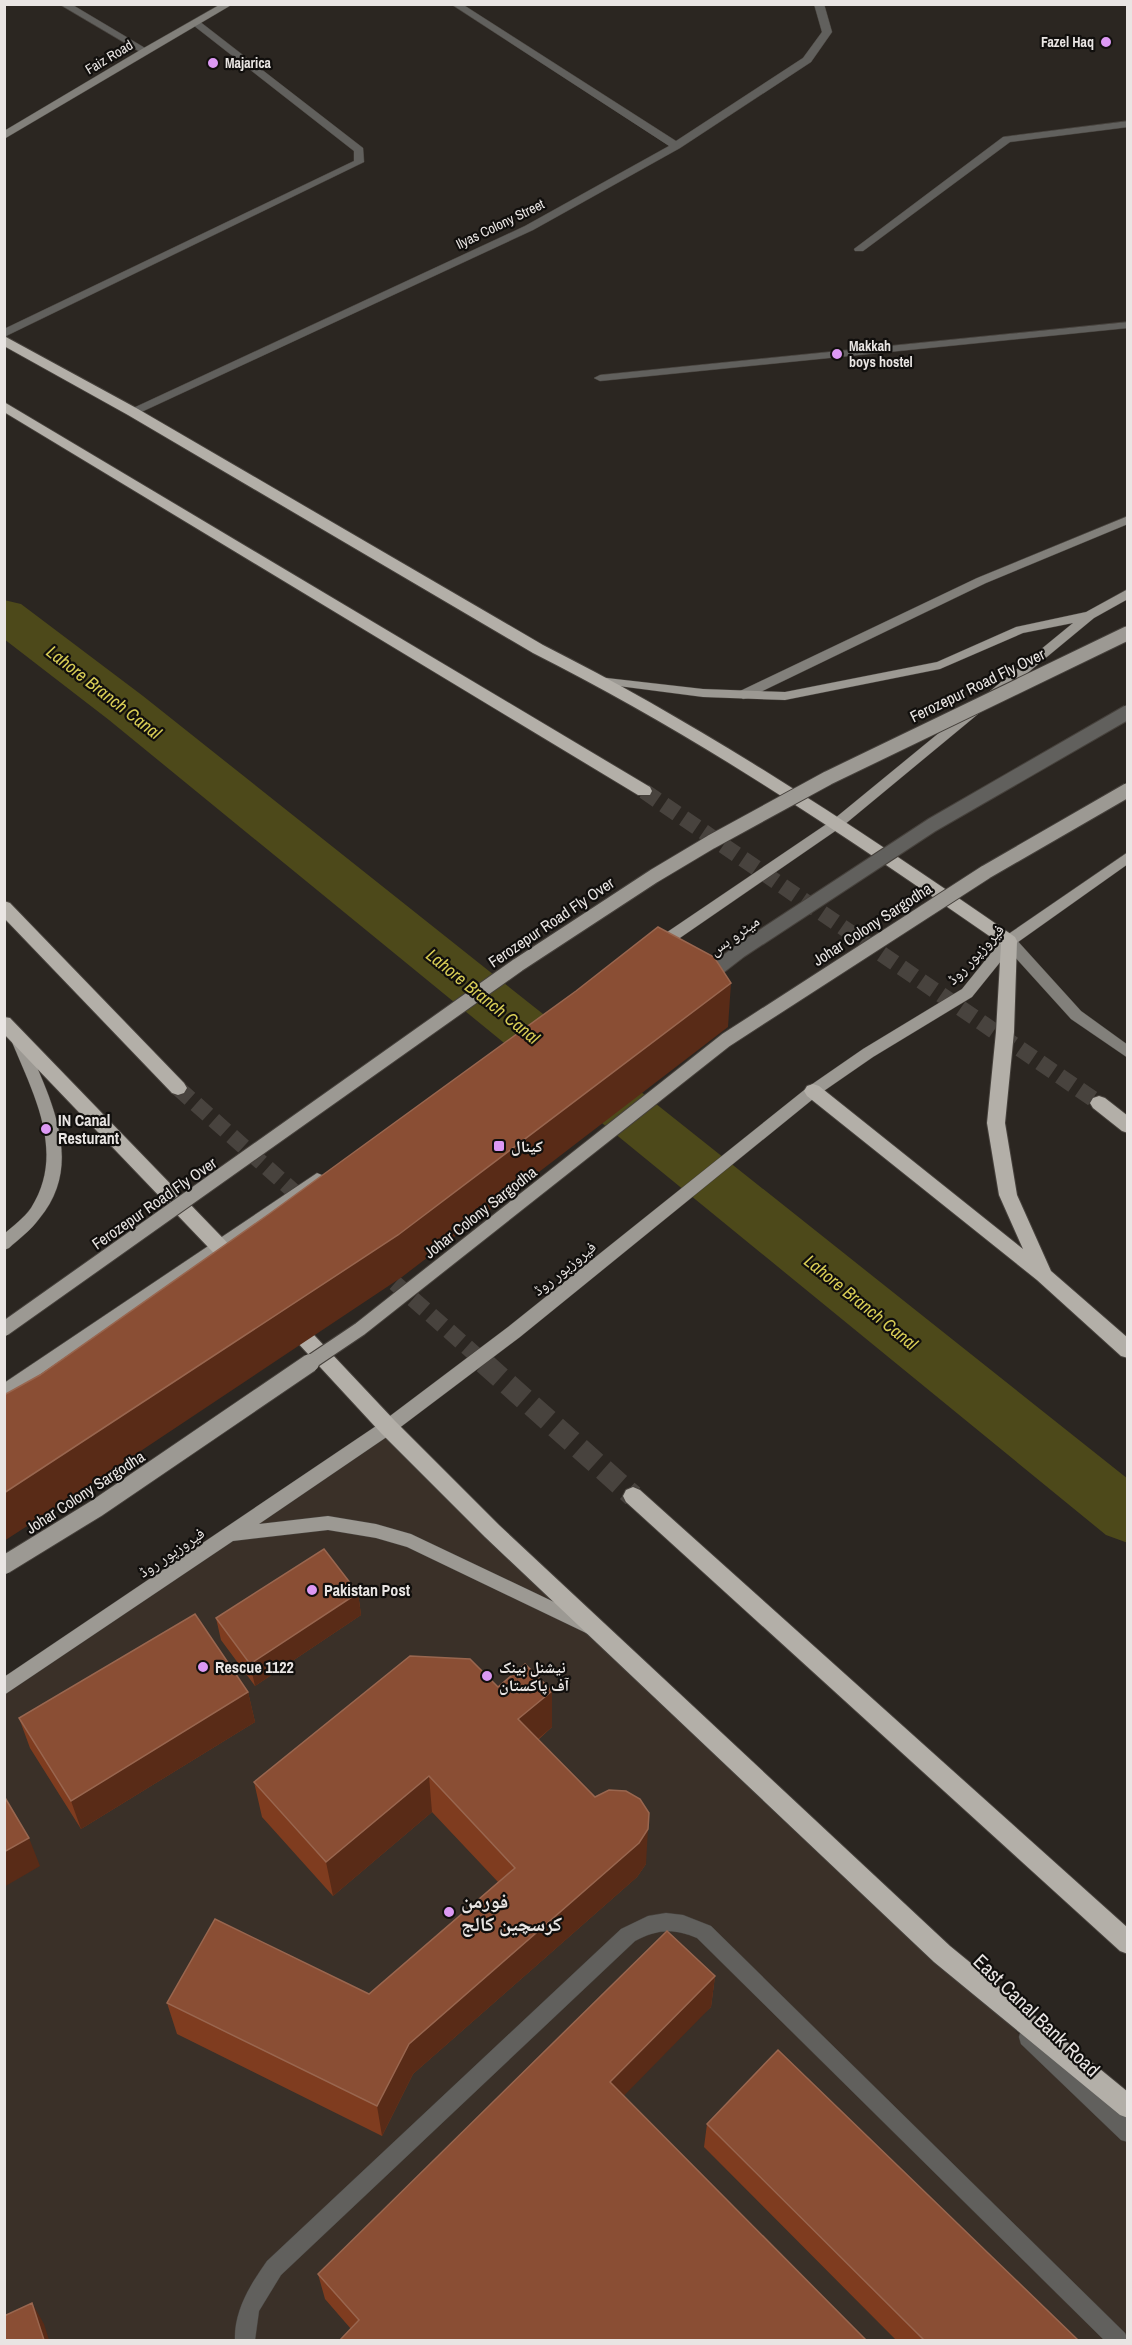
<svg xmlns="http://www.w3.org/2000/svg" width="1132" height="2345" viewBox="0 0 1132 2345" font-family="'Archivo Narrow','Noto Naskh Arabic',sans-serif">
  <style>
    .built { fill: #3a3028 }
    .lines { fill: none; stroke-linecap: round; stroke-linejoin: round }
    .canal { fill: #4d491a; fill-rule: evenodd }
    .highway-tunnel-far1 { stroke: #48433e; stroke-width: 16; stroke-dasharray: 16 8; stroke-linecap: butt }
    .highway-tunnel { stroke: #48433e; stroke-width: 22; stroke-dasharray: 22 10; stroke-linecap: butt }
    .lane-casing { stroke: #46413c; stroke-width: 1 }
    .street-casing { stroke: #46413c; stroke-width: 1 }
    .secondary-casing { stroke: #46413c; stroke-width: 1 }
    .primary-casing { stroke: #46413c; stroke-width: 1 }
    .highway-casing { stroke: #46413c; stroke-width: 2 }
    .lane { fill: #61605d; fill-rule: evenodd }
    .street { fill: #61605d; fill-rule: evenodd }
    .secondary { fill: #82807b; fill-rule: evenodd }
    .primary { fill: #9c9993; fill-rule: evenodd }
    .highway { fill: #b3afa8; fill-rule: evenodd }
    .lane-bridge-casing { stroke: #46413c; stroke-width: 16; stroke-linecap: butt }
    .primary-bridge-far1-casing { stroke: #46413c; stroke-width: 16; stroke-linecap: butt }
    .primary-bridge-casing { stroke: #46413c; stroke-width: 20; stroke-linecap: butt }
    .lane-bridge { stroke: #61605d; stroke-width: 14 }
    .primary-bridge-far1 { stroke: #9c9993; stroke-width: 14 }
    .primary-bridge { stroke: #9c9993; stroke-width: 18 }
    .wall { fill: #7f3c1f }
    .shaded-wall { fill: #592b17 }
    .building { fill: #8a4e34; stroke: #99664f; stroke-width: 1.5 }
    .poi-dot { fill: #dd99f4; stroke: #110f0d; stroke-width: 2 }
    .labels { text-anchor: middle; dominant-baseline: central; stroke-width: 4.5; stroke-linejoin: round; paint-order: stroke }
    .far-poi-label { font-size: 14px; font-weight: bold; fill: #e9e5e3; stroke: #110f0d; text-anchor: start }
    .far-street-label { font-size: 14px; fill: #e9e5e3; stroke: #110f0d }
    .street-label { font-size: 16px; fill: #e9e5e3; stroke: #110f0d }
    .poi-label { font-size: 16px; font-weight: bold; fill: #e9e5e3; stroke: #110f0d; text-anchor: start }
    .water-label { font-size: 18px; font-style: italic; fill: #d8cd55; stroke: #110f0d }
    .near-poi-label { font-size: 20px; font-weight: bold; fill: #e9e5e3; stroke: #110f0d; text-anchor: start }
    .near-street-label { font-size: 20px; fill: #e9e5e3; stroke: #110f0d }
  </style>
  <rect width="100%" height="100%" fill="#2b2621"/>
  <!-- built -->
  <path class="built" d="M388 1427 1127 2138V2340H5V1687Z"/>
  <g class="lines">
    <!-- canal -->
    <path class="canal" d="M4 600 21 604 143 696 1128 1479V1543L1106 1535 109 720 4 639Z"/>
    <!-- highway-tunnel-far1 -->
    <path class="highway-tunnel-far1" d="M644 791 1099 1103
      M178 1088 310 1206
      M377 1267 486 1364"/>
    <!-- highway-tunnel -->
    <path class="highway-tunnel" d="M484 1363 633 1496"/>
    <!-- lane casing -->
    <g class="lane-casing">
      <path id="lane" d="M666 1913 683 1915 711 1926 1125 2333 1128 2340H1104L697 1938C674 1928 657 1929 635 1941L281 2275 259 2311 255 2340H235C234 2311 250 2285 267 2261L621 1929 648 1916Z"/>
    </g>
    <!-- street casing -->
    <g class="street-casing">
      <path id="street" d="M59 4H71L150 51 142 53Z
        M451 4H462L676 141 803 58 822 32 814 4H824L832 32 811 62 680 148 533 230 137 414H129V410L525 226 669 146Z
        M193 21H199L363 148 364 162 4 337V329L354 161V151L193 25Z
        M1128 121V127L1010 142 863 251H855L854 249 1003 137Z
        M1128 322V328L600 381 594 378 600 375Z
        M1028 2028 1035 2030 1128 2119V2142L1121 2140 1021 2044 1019 2037 1021 2030Z"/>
    </g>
    <!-- secondary casing -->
    <g class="secondary-casing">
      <path id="secondary" d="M221 4H233L4 139V131L142 49Z
        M1128 516V524L986 583 748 698 743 699 737 695 738 692 977 578Z
        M1009 936 1014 937 1081 1011 1128 1045V1058L1071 1019 1004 945 1002 941 1004 937Z"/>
    </g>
    <!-- primary casing -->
    <g class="primary-casing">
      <path id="primary" d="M1128 589V599L1094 618 844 825 661 951H651L649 947 651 943 834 819 1073 623 1023 633 940 669 785 700 703 697 603 684 598 683 597 680 598 677 703 689 785 692 937 662 1016 627 1086 612Z
        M1128 852V864L1014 945 972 997 873 1057 818 1095 520 1337 394 1432 259 1524 328 1516 376 1524 411 1534 594 1621 597 1626 594 1631 588 1634 582 1631 407 1547 376 1538 328 1530 233 1541 4 1695V1677L382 1422 508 1327 808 1087 863 1049 962 989 1004 937Z
        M17 1032 24 1037C48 1095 87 1162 39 1219 31 1230 19 1239 9 1248L4 1250V1234C13 1226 24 1218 31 1208 67 1151 32 1092 10 1037Z
        M317 1173 322 1175 325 1179 322 1183 4 1399V1383Z"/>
    </g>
    <!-- highway casing -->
    <g class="highway-casing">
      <path id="highway" d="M4 336 138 409 543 645C709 729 862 831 1015 937L1017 941 1014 1032 1005 1123 1017 1195 1051 1271 1128 1338V1358L1121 1356 1037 1280 807 1096 804 1091 807 1086 813 1084 819 1086 1023 1249 999 1195 987 1123 996 1032 1001 944C849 838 698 736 533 653L128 415 4 346Z
        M4 402 650 787 652 791 650 795H638L4 412Z
        M4 901 10 903 184 1083 187 1088 184 1093 178 1095 172 1093 4 918Z
        M4 1017 10 1018 245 1261 247 1266 245 1271 238 1274 231 1271 4 1034Z
        M1099 1096 1105 1098 1128 1116V1133L1122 1131 1093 1108 1090 1103 1093 1098Z
        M291 1315 298 1318 395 1421 499 1525 950 1946 1128 2092V2118L1120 2115 934 1962 485 1537 381 1433 284 1328 282 1323 284 1318Z
        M633 1487 640 1490 1128 1928V1954L1120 1951 626 1502 623 1496 626 1490Z"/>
    </g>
    <!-- lane -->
    <use href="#lane" class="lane"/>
    <!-- street -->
    <use href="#street" class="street"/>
    <!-- secondary -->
    <use href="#secondary" class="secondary"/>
    <!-- primary -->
    <use href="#primary" class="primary"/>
    <!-- highway -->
    <use href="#highway" class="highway"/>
    <!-- lane-bridge casing -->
    <g class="lane-bridge-casing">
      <path id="lane-bridge" d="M705 978 740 951 932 825 1128 712"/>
    </g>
    <!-- primary-bridge-far1 casing -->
    <g class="primary-bridge-far1-casing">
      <path id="primary-bridge-far1" d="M4 1329 518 965 654 876 711 842 828 778 1128 633
        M308 1364 360 1329 726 1040 986 872 1128 790"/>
    </g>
    <!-- primary-bridge casing -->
    <g class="primary-bridge-casing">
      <path id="primary-bridge" d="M4 1565 97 1508 310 1363"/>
    </g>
    <!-- lane-bridge -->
    <use href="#lane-bridge" class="lane-bridge"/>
    <!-- primary-bridge-far1 -->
    <use href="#primary-bridge-far1" class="primary-bridge-far1"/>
    <!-- primary-bridge -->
    <use href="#primary-bridge" class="primary-bridge"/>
  </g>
  <!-- wall -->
  <path class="wall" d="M358 1593 361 1615 255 1686 221 1640 216 1618Z
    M498 1687 552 1691V1727L538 1740 646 1864 637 1877 413 2074 382 2136 177 2034 167 2003 369 1994 498 1882 432 1812 333 1896 262 1817 254 1782Z
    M248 1692 255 1722 81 1829 30 1748 19 1718Z
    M715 1976 711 2007 351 2329 325 2299 318 2274Z
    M707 2124 1078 2340H896L704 2147Z"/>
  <!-- shaded-wall -->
  <path class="shaded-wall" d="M731 983 728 1027 402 1277 46 1514 4 1541V1493Z
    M358 1593 361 1615 255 1686 250 1664Z
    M552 1691V1727L519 1755 518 1719Z
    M248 1692 255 1722 81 1829 71 1801Z
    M429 1776 432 1812 333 1896 326 1862Z
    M648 1829 646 1864 637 1877 413 2074 382 2136 377 2106 409 2044Z
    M29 1838 40 1866 4 1887V1852Z
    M715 1976 711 2007 609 2111 610 2082Z
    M32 2303 44 2324 49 2340H44Z"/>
  <!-- building -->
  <path class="building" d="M658 927 714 957 731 983 398 1235 4 1493V1395L40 1375 269 1214 576 991Z
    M324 1549 358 1593 250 1664 216 1618Z
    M195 1614 248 1692 71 1801 19 1718Z
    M410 1656 470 1659 498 1687 525 1664 552 1691 518 1719 595 1797 609 1790 626 1791 640 1799 649 1813 648 1829 639 1843 409 2044 377 2106 167 2003 215 1919 369 1994 515 1868 429 1776 326 1862 254 1782Z
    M4 1796 29 1838 4 1852Z
    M667 1931 715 1976 610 2082 866 2340H340L359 2320 318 2274Z
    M778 2050 1078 2340H924L707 2124Z
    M32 2303 44 2340H4V2316Z"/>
  <!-- markers -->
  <g class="poi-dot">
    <circle cx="1106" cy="42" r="6"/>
    <circle cx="213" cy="63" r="6"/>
    <circle cx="837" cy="354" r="6"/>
    <circle cx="46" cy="1129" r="6"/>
    <rect x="493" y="1140" width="12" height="12" rx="3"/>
    <circle cx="312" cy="1590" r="6"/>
    <circle cx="203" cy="1667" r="6"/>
    <circle cx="487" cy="1676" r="6"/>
    <circle cx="449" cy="1912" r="6"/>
  </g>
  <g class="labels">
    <!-- far-poi labels -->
    <g class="far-poi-label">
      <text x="1094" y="42" text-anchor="end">Fazel Haq</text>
      <text x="225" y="63">Majarica</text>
      <text x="849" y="346">Makkah<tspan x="849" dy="16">boys hostel</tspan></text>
    </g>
    <!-- far-street labels -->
    <g class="far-street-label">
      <text transform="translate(109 57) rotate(-31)">Faiz Road</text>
      <text transform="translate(500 224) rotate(-26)">Ilyas Colony Street</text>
    </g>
    <!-- street labels -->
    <g class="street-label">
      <text transform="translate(977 685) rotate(-26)">Ferozepur Road Fly Over</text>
      <text transform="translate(551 922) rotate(-34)">Ferozepur Road Fly Over</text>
      <text transform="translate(872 924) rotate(-33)">Johar Colony Sargodha</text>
      <text transform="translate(734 935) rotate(-35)">میٹرو بس</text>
      <text transform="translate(975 954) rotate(-47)">فیروزپور روڈ</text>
      <text transform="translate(154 1203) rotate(-35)">Ferozepur Road Fly Over</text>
      <text transform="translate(480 1212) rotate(-38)">Johar Colony Sargodha</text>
      <text transform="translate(564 1268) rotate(-39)">فیروزپور روڈ</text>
      <text transform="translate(85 1492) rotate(-33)">Johar Colony Sargodha</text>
      <text transform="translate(171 1552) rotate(-34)">فیروزپور روڈ</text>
    </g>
    <!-- poi labels -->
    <g class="poi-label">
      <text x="58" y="1120">IN Canal<tspan x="58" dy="18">Resturant</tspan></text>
      <text x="511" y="1146">کینال</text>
      <text x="324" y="1590">Pakistan Post</text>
      <text x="215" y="1667">Rescue 1122</text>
      <text x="499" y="1667">نیشنل بینک<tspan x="499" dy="18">آف پاکستان</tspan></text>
    </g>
    <!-- water labels -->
    <g class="water-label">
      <text transform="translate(104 692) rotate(38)">Lahore Branch Canal</text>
      <text transform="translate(483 996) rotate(39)">Lahore Branch Canal</text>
      <text transform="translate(861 1302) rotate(39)">Lahore Branch Canal</text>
    </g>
    <!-- near-poi labels -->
    <g class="near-poi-label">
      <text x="461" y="1900">فورمن<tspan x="461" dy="23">کرسچین کالج</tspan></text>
    </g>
    <!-- near-street labels -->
    <g class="near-street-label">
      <text transform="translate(1037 2015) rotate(44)">East Canal Bank Road</text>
    </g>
  </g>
  <!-- border -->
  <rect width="1132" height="2345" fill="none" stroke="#e9e5e3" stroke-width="12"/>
</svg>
